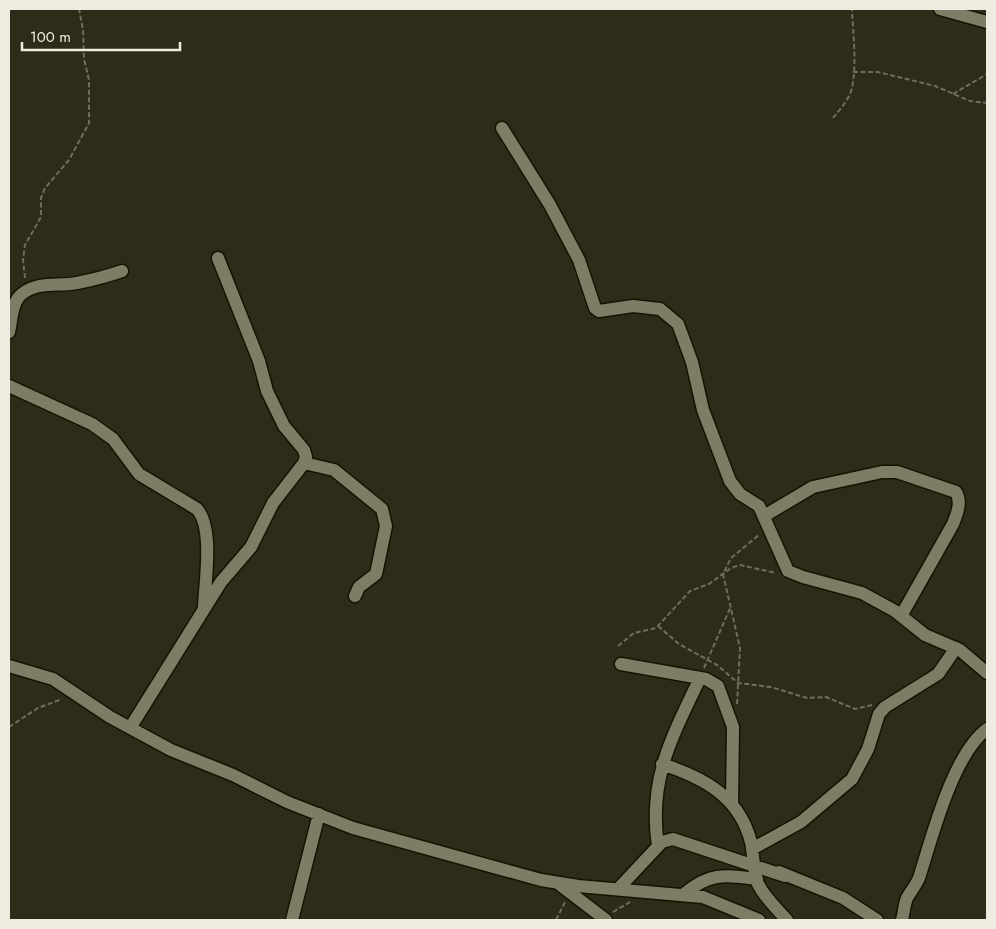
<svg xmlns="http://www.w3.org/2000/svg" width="996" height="929" viewBox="0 0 996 929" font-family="Jost,sans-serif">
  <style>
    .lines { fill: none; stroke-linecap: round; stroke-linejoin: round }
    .minor-casing { stroke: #161303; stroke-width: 15 }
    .path { stroke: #6f6d5c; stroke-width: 2; stroke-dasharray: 5 2.5; stroke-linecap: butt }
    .minor { stroke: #7f7c66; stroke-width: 12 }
  </style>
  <rect width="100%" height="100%" fill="#2e2b18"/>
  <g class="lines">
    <!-- minor casing -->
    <g class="minor-casing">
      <path id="minor" d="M940 9 987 22
        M502 128 550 205 579 260 595 308 599 311 633 306 660 309 678 324 692 362 703 410 730 481 740 494 759 506 788 571 803 577 862 593 895 611 925 635 960 650 987 673
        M9 332C12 320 11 308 18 298 33 280 57 287 77 283 92 280 108 276 122 271
        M9 386 92 424 113 439 139 474 197 509C214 528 205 582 204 607
        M304 463 334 470 382 509 386 526 376 574 359 587 355 596
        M764 516 813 487 882 472H897L956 492C962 502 957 514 953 524L901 616
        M621 664 706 679 718 686 733 727 732 804
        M9 666 53 679 110 717 171 750 233 775 287 802 353 828 541 880 578 886 703 897 759 920
        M130 728 221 582 251 547 273 503 304 463 306 457 304 450 284 426 267 391 259 361 218 258
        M662 764C704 778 739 796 751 842 754 856 753 871 758 884 765 898 777 909 787 920
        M658 846C648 779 672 737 700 678
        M752 849 801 822 852 779 868 749 879 714 885 707 938 674 956 648
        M779 872 843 898 877 920
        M559 884 606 920
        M618 889 662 842 673 839 785 876
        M684 894C710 872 725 875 757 879
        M292 920 319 814
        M902 920C904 913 904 905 907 898 911 891 916 885 919 878 932 837 953 754 987 729"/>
    </g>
    <!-- path -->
    <path class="path" d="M853 72H878L935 86 970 101 987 103
      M953 94 987 74
      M833 118C840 109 849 100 852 88 857 63 853 34 852 9
      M25 278 23 260 25 245 41 217V198L45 188 69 160 89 123V80L84 59 83 30 79 9
      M658 626 679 644 717 665 738 683 771 687 807 698 826 697 855 709 872 705
      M618 646 634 633 656 628 690 591 709 584 731 568 740 565 776 573
      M704 668 731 606
      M737 704 740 648 723 574 731 558 760 534
      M9 727 38 708 62 699
      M613 912 630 902
      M556 920 565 902"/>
    <!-- minor -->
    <use href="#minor" class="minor"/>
  </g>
  <!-- border -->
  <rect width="996" height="929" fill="none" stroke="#eeece0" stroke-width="20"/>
  <!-- scale -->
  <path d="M22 42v8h158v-8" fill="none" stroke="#eeece0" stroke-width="2.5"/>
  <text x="30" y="42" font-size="15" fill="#eeece0" stroke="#2e2b18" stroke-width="4" paint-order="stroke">100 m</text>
</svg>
